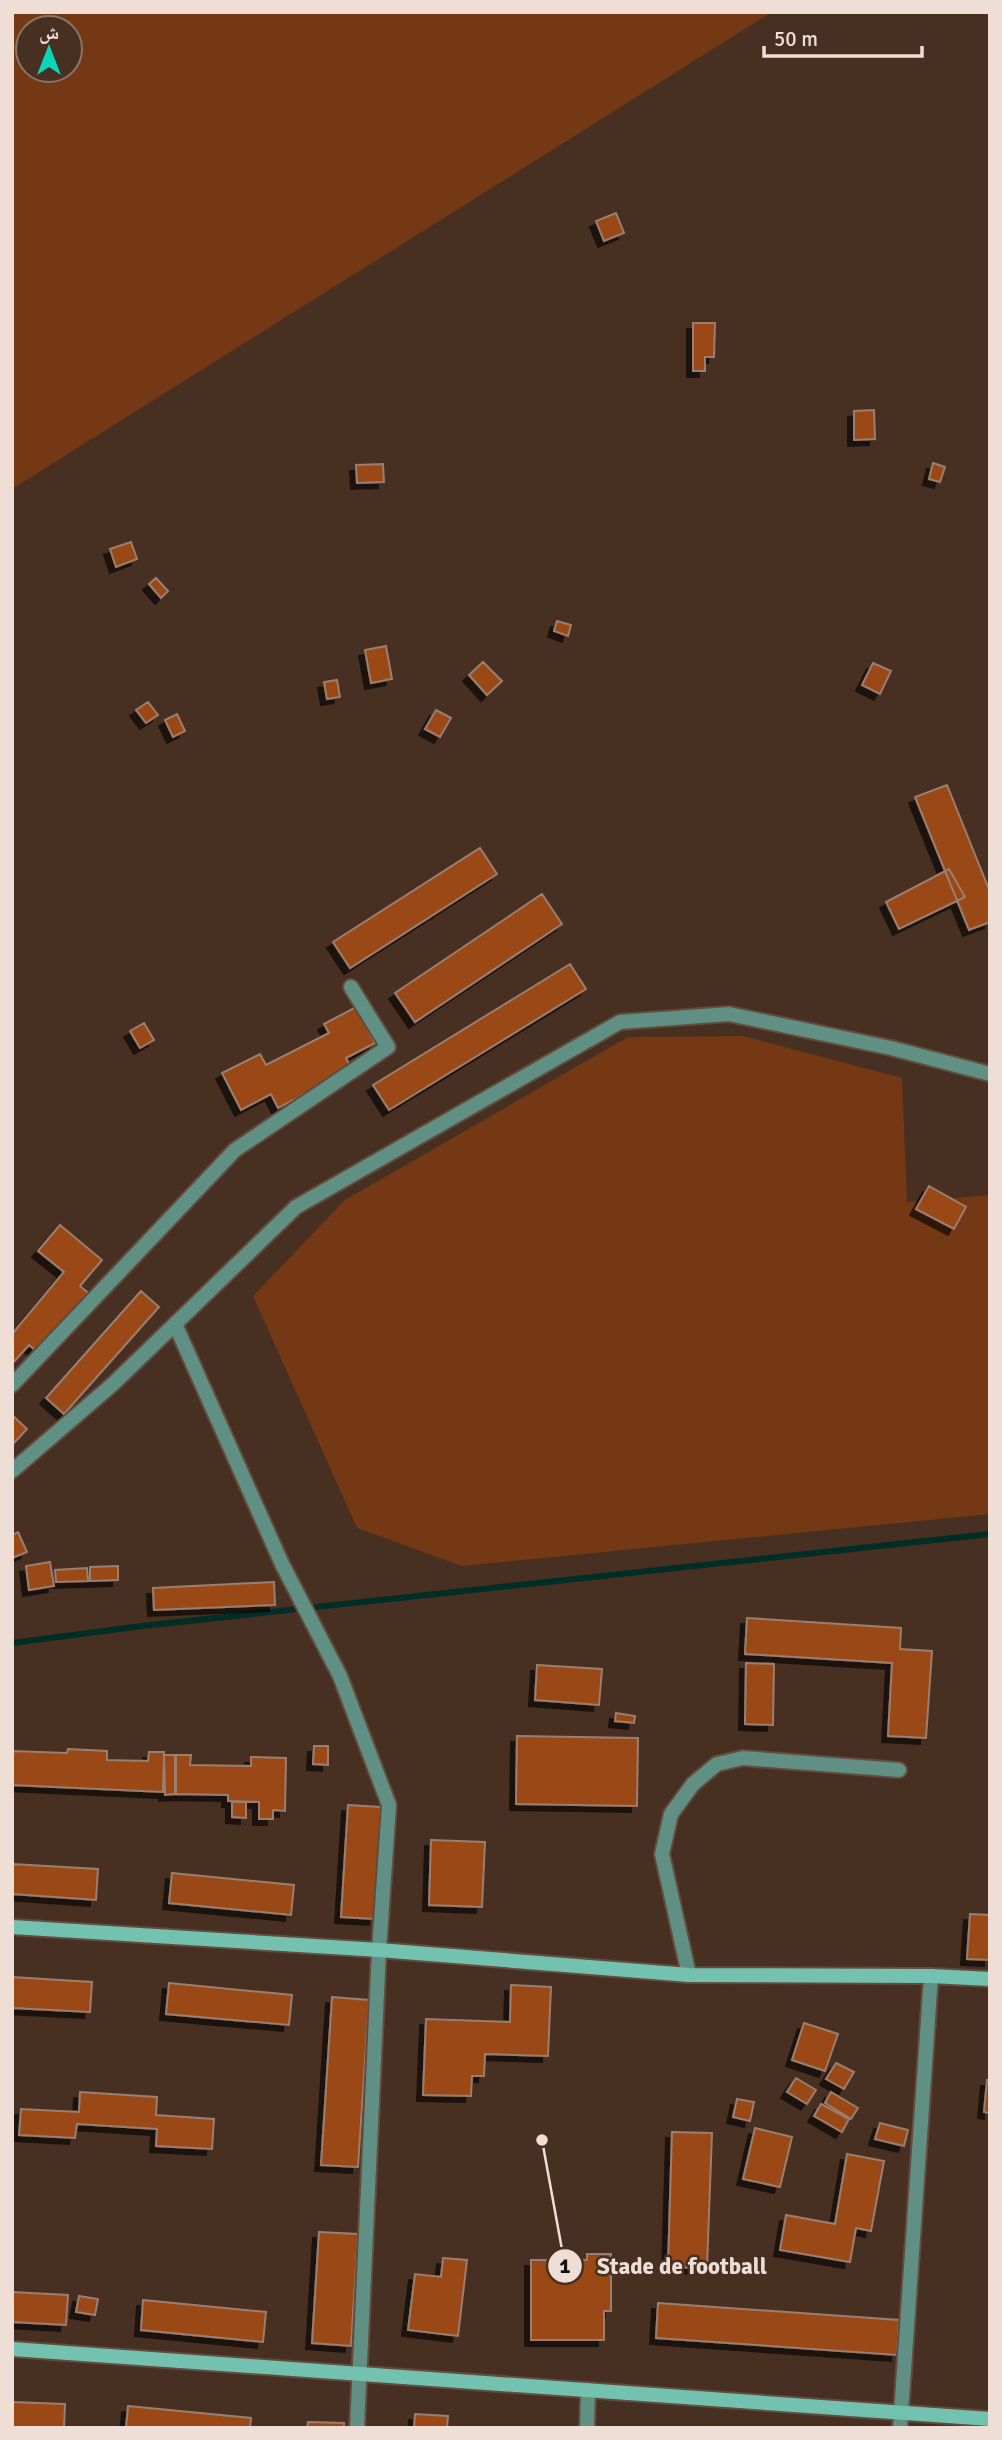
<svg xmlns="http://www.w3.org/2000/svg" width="1002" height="2440" viewBox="0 0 1002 2440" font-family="Signika,'Noto Naskh Arabic',sans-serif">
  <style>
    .green { fill: #743814; fill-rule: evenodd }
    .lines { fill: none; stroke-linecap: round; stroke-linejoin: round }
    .stream { stroke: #002d25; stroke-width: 6 }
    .building { fill: #9a4915; stroke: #9b7e6f; stroke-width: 2; filter: url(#shadow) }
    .street-casing { stroke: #624b3f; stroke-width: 18 }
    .secondary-casing { stroke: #624b3f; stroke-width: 18 }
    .street { stroke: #5f9083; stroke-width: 14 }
    .secondary { stroke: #72c2af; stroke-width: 14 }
    .leader { fill: none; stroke: #eeded6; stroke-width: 2.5 }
    .callout-dot { fill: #eeded6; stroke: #472f22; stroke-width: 2.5 }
    .mark-label { font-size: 21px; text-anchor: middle; font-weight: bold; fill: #111 }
    .callout-label { font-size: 23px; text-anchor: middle; font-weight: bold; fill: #eeded6; stroke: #472f22; stroke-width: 5; stroke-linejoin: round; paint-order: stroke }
  </style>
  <defs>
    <filter id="shadow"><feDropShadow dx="-6" dy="6" stdDeviation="0" flood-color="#0009"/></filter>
  </defs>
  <rect width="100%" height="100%" fill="#472f22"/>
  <!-- green -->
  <path class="green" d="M12 12H772L12 489ZM28 28H70V70H28Z
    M743 1036 902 1078 907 1202 990 1195V1514L462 1566 357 1528 253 1296 345 1200 628 1037Z"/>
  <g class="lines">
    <!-- stream -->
    <path class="stream" d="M12 1643 142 1626 990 1534"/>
  </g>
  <!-- building -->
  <path class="building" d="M616 213 624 233 604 241 596 221Z
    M693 323H715L714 357H705V371H693Z
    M874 410 875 439 854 440V411Z
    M933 463 945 467 940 482 929 479Z
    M383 464 384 482 357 483 356 465Z
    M131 542 137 559 116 567 110 549Z
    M156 578 168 591 161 598 149 584Z
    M557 621 571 625 568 636 554 631Z
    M386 646 392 679 371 683 365 650Z
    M483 662 502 681 487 695 469 675Z
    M873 663 891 671 880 694 862 685Z
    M337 680 340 697 327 699 324 682Z
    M148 702 158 715 146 723 136 710Z
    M436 710 451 718 440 737 425 729Z
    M177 714 185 731 173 737 165 720Z
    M947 785 990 892V922L969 930 915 797Z
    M480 848 497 874 350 968 333 942Z
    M949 869 965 897 899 929 886 902Z
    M542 894 562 924 415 1022 395 993Z
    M570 964 586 989 389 1110 373 1085Z
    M356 1007 375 1043 346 1058 352 1070 278 1108 271 1094 241 1110 222 1073 260 1054 266 1065 329 1033 324 1024Z
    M144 1023 154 1040 140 1048 130 1031Z
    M929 1186 966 1207 954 1229 916 1209Z
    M60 1225 102 1260 80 1286 92 1296 40 1354 29 1345 12 1364V1334L64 1272 38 1251Z
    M141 1291 159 1307 64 1414 46 1398Z
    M12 1415 27 1429 14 1443 12 1441Z
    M18 1532 27 1552 12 1558V1535Z
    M50 1562 54 1586 29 1590 26 1566Z
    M118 1566V1580L90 1581V1567Z
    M87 1568 88 1581 56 1582 55 1570Z
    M274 1582 275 1605 154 1610 153 1588Z
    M747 1618 901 1628 900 1649 932 1651 926 1738 888 1736 892 1663 745 1654Z
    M746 1663 774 1664 773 1725 745 1724Z
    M537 1665 602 1669 599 1705 535 1700Z
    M616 1713 635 1716 634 1723 615 1721Z
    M517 1736 638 1738 637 1806 516 1804Z
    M314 1746H328V1765L313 1764Z
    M68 1749 107 1751V1760L148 1761 149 1752H164L163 1792 12 1785V1751L67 1753Z
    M164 1755H175V1794L165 1795Z
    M176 1755H191L190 1765 251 1766V1757L286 1758 285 1811 273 1810V1819H259V1802L228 1801V1795L176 1794Z
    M232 1802H246V1818L232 1817Z
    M348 1805 381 1807 375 1919 341 1917Z
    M431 1840 485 1842 482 1907 429 1905Z
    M12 1864 98 1869 96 1900 12 1894Z
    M172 1873 294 1885 291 1915 169 1903Z
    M970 1914 990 1915V1960L967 1959Z
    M12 1977 92 1982 90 2012 12 2008Z
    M169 1983 292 1995 289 2025 166 2014Z
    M511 1985 551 1987 548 2056 485 2054 484 2076H472L471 2096 423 2095 426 2019 510 2022Z
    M332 1997 369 2000 358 2167 321 2165Z
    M804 2023 838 2034 825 2071 792 2060Z
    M836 2063 854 2072 844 2089 826 2079Z
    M796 2078 816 2090 807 2104 787 2092Z
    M987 2080H990V2113L984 2112Z
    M80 2092 157 2097 156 2115 214 2119 212 2149 156 2146 157 2129 77 2124 75 2138 19 2135 21 2109 79 2112Z
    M831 2092 858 2108 851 2119 825 2103Z
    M737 2099 754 2102 750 2121 733 2117Z
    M821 2104 849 2119 842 2132 814 2116Z
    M880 2123 908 2130 904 2146 875 2139Z
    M755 2128 792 2137 780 2187 743 2179Z
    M672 2132 712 2133 707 2268 668 2267Z
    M847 2154 884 2161 871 2231 856 2228 850 2262 780 2250 786 2215 835 2224Z
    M319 2232 358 2234 351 2346 312 2343Z
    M587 2254H611V2311H604V2340H531V2260H587Z
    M443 2258 467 2260 458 2336 408 2330 415 2274 441 2277Z
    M12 2292 68 2295 66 2325 12 2322Z
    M79 2296 98 2299 95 2315 76 2312Z
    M143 2300 266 2312 263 2342 141 2330Z
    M658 2303 899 2320 897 2355 656 2338Z
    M12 2402 65 2404 64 2428H12Z
    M128 2406 251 2418 250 2428H126Z
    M415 2414 448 2416 447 2428H414Z
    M308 2422 344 2423V2428H307Z"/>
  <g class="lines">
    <!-- street casing -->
    <g class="street-casing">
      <path id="street" d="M175 1324 282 1564 340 1676 389 1805 379 1950 357 2428
        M12 1385 235 1150 388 1047 351 987
        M12 1471 113 1384 296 1207 620 1022 729 1014 891 1048 990 1074
        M689 1975 662 1854 671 1814 693 1784 717 1764 743 1758 899 1770
        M587 2428 588 2390
        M900 2428 931 1976"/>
    </g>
    <!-- secondary casing -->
    <g class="secondary-casing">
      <path id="secondary" d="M12 1927 379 1950 689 1975 931 1976 990 1979
        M12 2349 990 2419"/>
    </g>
    <!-- street -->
    <use href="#street" class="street"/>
    <!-- secondary -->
    <use href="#secondary" class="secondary"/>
  </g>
  <!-- callouts -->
  <path class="leader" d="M542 2140L565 2266"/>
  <g class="callout-dot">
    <circle cx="542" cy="2140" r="7"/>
    <circle cx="565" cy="2266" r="18"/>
  </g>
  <g class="mark-label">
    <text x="565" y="2273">1</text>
  </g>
  <g class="callout-label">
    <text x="682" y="2274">Stade de football</text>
  </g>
  <!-- border -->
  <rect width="1002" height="2440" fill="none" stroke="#eeded6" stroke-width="28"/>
  <!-- north arrow -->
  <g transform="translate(49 49)"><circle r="33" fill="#472f22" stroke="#8a756a" stroke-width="2"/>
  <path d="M0-5L12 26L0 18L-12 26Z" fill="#0cd5b5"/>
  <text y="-10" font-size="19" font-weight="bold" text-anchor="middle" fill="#eeded6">ش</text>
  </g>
  <!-- scale -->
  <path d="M764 46v10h158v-10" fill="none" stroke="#eeded6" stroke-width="3.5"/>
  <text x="774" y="46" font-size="21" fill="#eeded6" stroke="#472f22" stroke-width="5" paint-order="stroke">50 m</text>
</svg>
